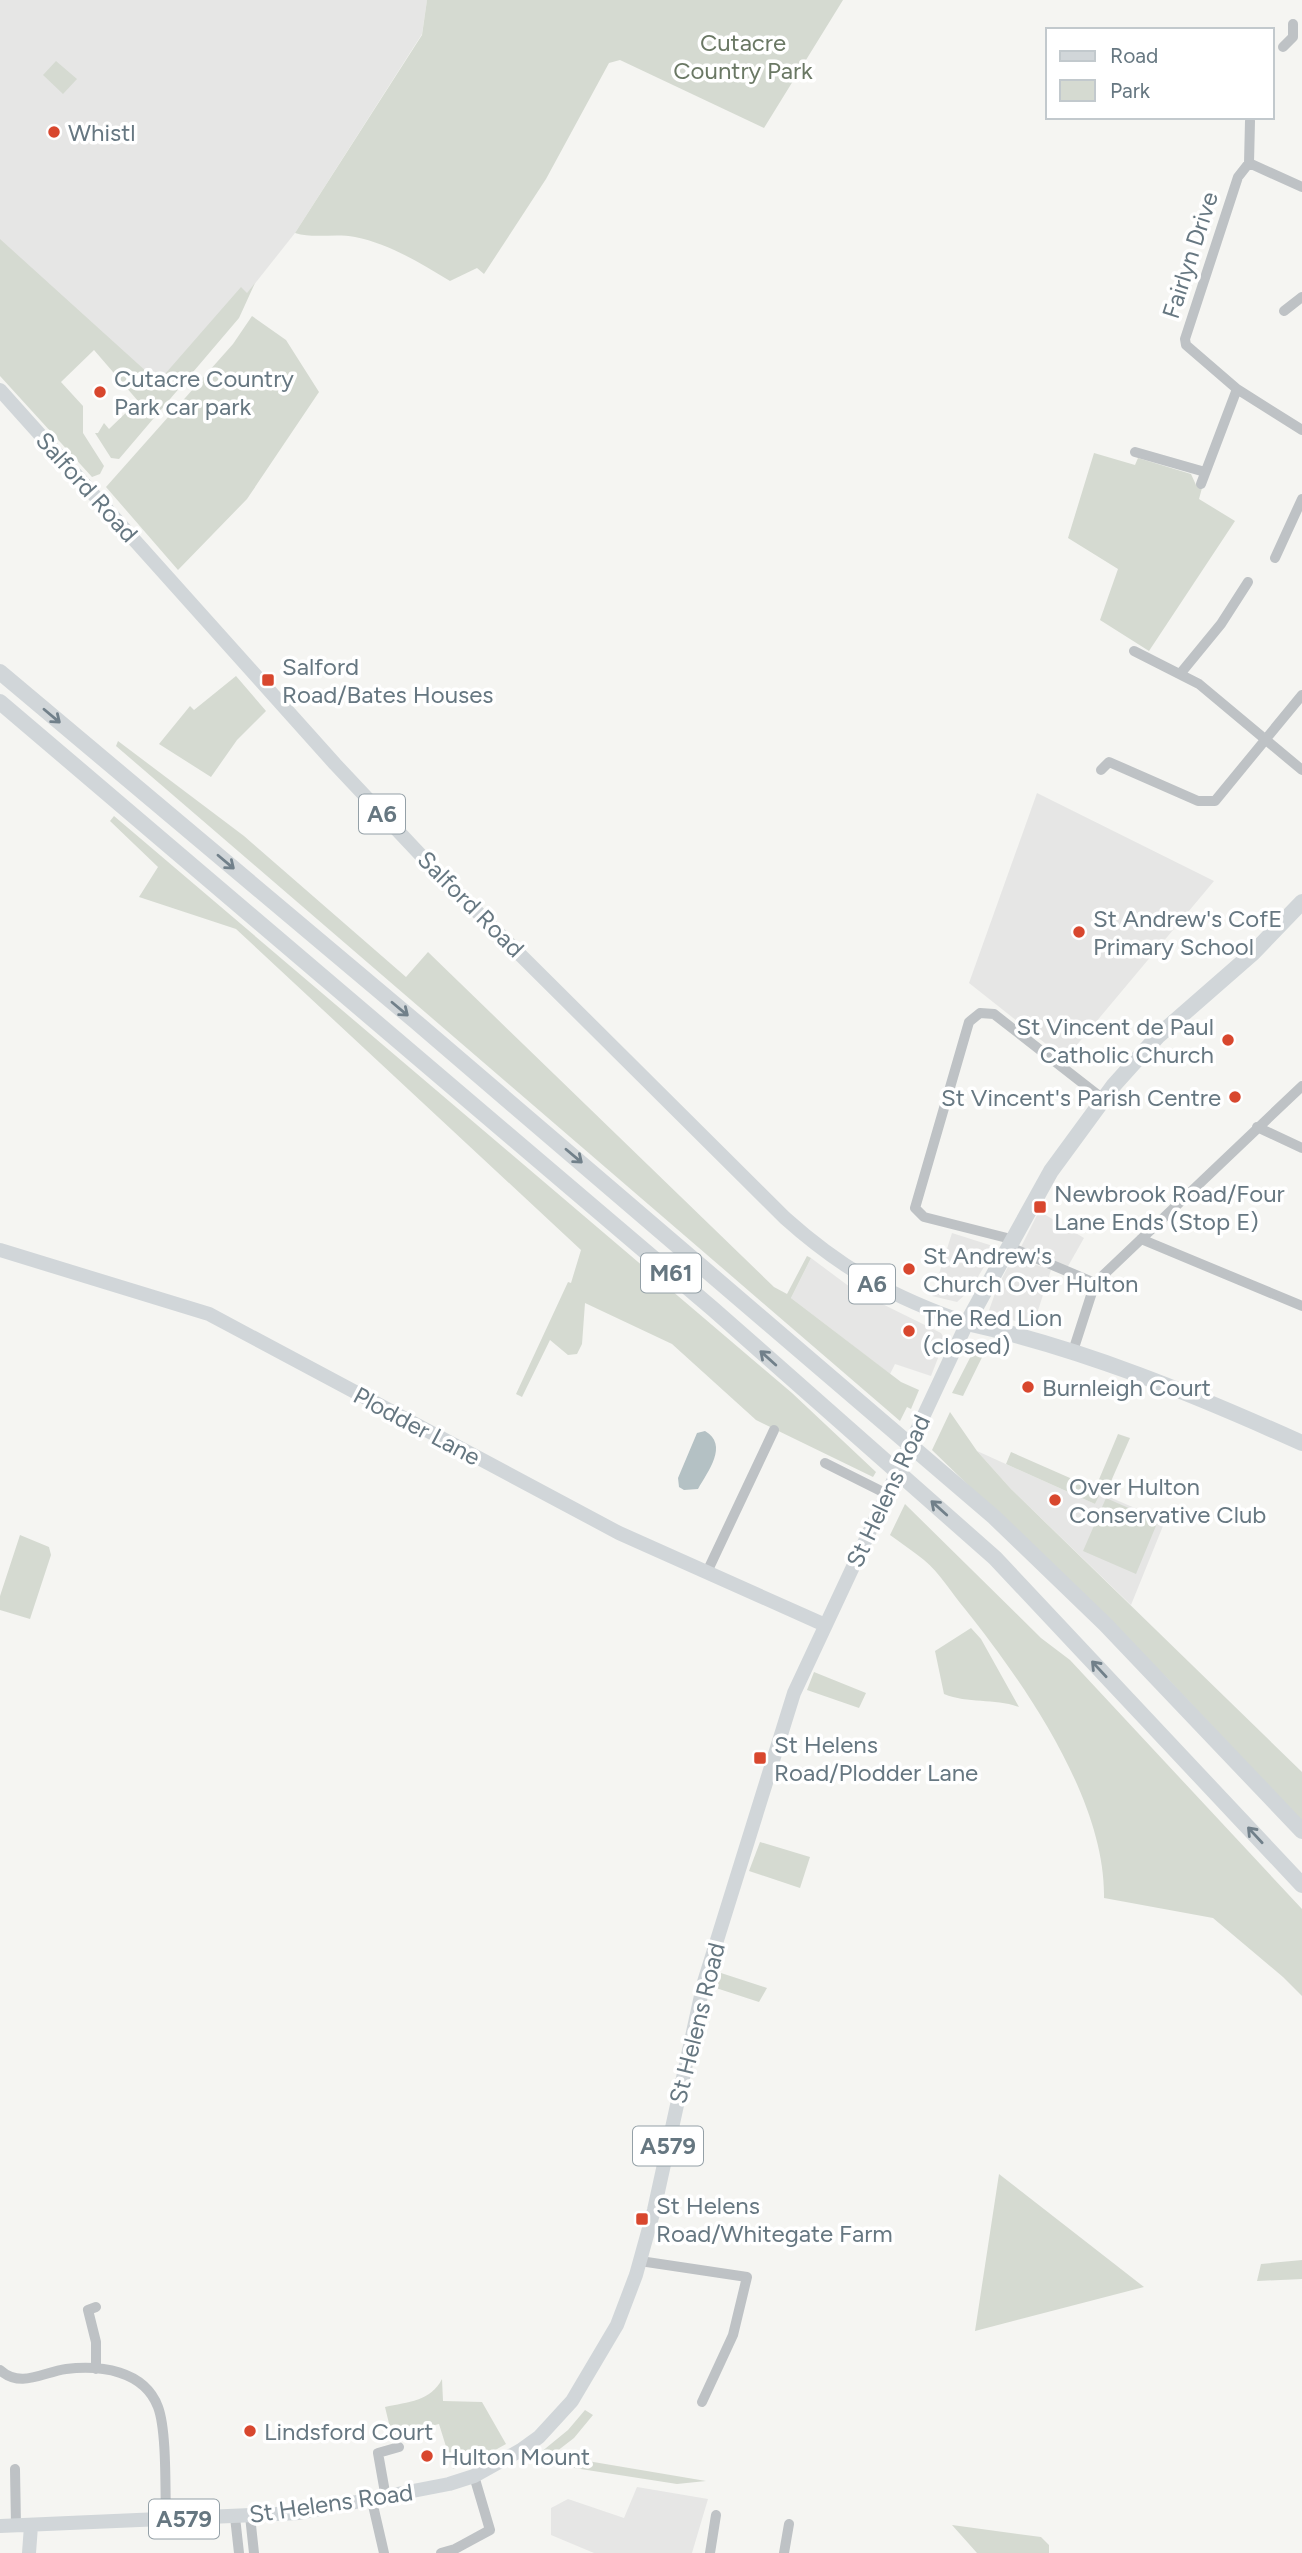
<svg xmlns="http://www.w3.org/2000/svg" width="1302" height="2553" viewBox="0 0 1302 2553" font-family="Figtree,sans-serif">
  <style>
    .built { fill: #e6e6e5 }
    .green { fill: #d5dad1 }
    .water { fill: #b4c1c4 }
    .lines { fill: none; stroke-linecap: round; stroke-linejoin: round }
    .minor { stroke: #bec2c5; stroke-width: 10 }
    .major { stroke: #d1d6d9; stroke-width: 14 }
    .highway { stroke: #d1d6d9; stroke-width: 16 }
    .oneway { stroke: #71808a }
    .poi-dot { fill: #d8472e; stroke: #fff; stroke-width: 2.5 }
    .labels { text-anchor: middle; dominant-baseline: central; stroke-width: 7; stroke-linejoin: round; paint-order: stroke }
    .shield { fill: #fff; stroke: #94a0a7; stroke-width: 2 }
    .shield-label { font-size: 23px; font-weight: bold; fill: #667781 }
    .park-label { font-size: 24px; fill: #6a7864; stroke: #fff }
    .poi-label { font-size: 24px; fill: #667781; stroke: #fff; text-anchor: start }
    .street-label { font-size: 24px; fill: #667781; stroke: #fff }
  </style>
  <rect width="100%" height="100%" fill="#f5f5f2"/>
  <!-- built -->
  <path class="built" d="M0 0H427L422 34 295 233 173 387 154 394 96 344 0 288Z
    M1037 793 1214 881 1065 1059 969 983Z
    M1039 1211 1084 1238 1067 1268 1021 1247Z
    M952 1233 996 1247 970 1290 957 1302 932 1296Z
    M1013 1257 1051 1270 1033 1326 988 1313 997 1288Z
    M811 1258 854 1290 941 1333 945 1340 931 1376 895 1364 890 1374 791 1298Z
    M977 1451 1095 1504 1100 1493 1165 1521 1131 1605 1011 1489Z
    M637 2487 708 2499 692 2553H594L551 2535V2508L568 2499 624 2518Z"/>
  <!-- green -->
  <path class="green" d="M427 0H843L764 128 620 60 609 63 546 179 484 274 477 268 450 281C420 263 390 244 355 237 335 233 314 239 295 233L422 35Z
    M56 61 77 79 63 94 43 75Z
    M0 239 158 382 241 287 247 293 255 283 239 318 119 459 111 458 95 433H98L104 423 109 429 138 401 94 350 61 382 83 406V433L104 466 100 474 92 477 0 376Z
    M252 316 286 340 319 392 247 499 178 570 106 487 233 344Z
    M1094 453 1135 465 1138 458 1191 474 1196 485 1202 488 1199 499 1235 521 1149 651 1100 620 1118 569 1068 538Z
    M236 676 266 711 237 740 211 777 159 744 190 706 194 710Z
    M118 741 244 836 406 977 428 952 774 1287 787 1294 807 1256 811 1258 791 1298 901 1382 919 1390 911 1409 907 1407 900 1421 116 746Z
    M114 816 792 1393 876 1472 873 1477 756 1420 672 1344 585 1303 582 1344 577 1354 568 1355 550 1340 522 1397 516 1394 568 1282 571 1283 581 1250 236 929 139 897 158 867 110 821Z
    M990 1341 963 1396 952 1393 974 1350Z
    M950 1412 977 1451 1011 1489 1302 1772V1821L1165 1676 932 1450Z
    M1118 1434 1130 1438 1105 1495 1100 1494 1095 1504 1006 1464 1011 1452 1095 1489Z
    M1106 1498 1158 1521 1136 1574 1083 1551Z
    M905 1504 1041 1638 1070 1660 1302 1909V1996L1283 1977 1213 1918 1104 1898C1106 1800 1024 1683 965 1609 952 1594 940 1573 924 1560 913 1551 901 1543 890 1535Z
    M20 1535 49 1547 51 1555 30 1619 0 1610V1596Z
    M971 1628 981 1639 1019 1707C995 1698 968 1704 944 1694L935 1651Z
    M814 1672 866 1693 859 1708 807 1690Z
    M760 1842 810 1857 800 1888 749 1871Z
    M721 1973 767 1988 759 2002 716 1988Z
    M999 2174 1144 2287 975 2331Z
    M1302 2260V2279L1257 2281 1261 2264Z
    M442 2379 443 2401 482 2402 506 2444 472 2463 453 2469 439 2424 392 2436 385 2407C408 2402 431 2401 442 2379Z
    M585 2410 593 2415 574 2438 552 2455 706 2481 677 2484 542 2463 535 2457 568 2430Z
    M952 2525 1041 2537 1049 2545V2553H977Z"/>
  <!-- water -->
  <path class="water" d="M705 1431C729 1445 708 1471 698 1489L684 1490 679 1487 678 1478 697 1433Z"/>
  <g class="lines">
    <!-- minor -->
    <path class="minor" d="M1283 47 1293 37V24
      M1249 163 1238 177 1185 339 1186 345 1237 389 1302 430
      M1249 163 1302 187
      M1249 163 1250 121
      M1284 311 1302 297
      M1135 452 1205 472
      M1201 484 1237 389
      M1275 558 1302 499
      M1134 651 1199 684 1302 770
      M1180 674 1221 624 1248 582
      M1101 770 1109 762 1198 801H1215L1302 695
      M1257 1127 1302 1148
      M1011 1239 924 1217 915 1208 969 1022 980 1013 994 1014 1103 1099
      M1141 1239 1302 1306
      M1007 1246 1095 1283
      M1073 1351 1095 1283 1302 1086
      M825 1463 887 1494
      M707 1572 774 1430
      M640 2261 747 2277 733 2335 702 2402
      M96 2369V2342L88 2310 96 2307
      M0 2370C21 2389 43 2372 66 2369 100 2365 144 2370 158 2407 167 2431 165 2491 166 2520
      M15 2469 16 2526
      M386 2498 378 2453 399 2447
      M372 2501 384 2553
      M250 2516 254 2553
      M235 2517 239 2553
      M441 2553 455 2549 490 2530 474 2476
      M710 2553 716 2515
      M784 2553 789 2524"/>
    <!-- major -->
    <path class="major" d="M0 390 335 764 430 865 785 1218C843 1270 894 1298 967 1323L794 1693 704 1982 654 2210 636 2275 617 2325 572 2401 539 2437 521 2450 474 2476 449 2484 299 2513 0 2526
      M0 1250 209 1314 619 1533 825 1625
      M29 2553 31 2526"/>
    <!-- highway -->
    <path class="highway" d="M0 672 415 1021 994 1517 1105 1624 1302 1831
      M0 702 713 1309 995 1558 1302 1885
      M1302 902 1253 953 1158 1036 1114 1085 1051 1171 967 1323C1084 1349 1193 1394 1302 1443"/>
  </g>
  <!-- one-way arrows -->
  <defs><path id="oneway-shaft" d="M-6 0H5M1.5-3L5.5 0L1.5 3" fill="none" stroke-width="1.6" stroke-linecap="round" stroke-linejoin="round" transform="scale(1.75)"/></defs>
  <g class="oneway">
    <use href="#oneway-shaft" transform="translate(52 716) rotate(40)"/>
    <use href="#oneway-shaft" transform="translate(226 862) rotate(40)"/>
    <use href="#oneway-shaft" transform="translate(400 1009) rotate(40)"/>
    <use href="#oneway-shaft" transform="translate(574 1156) rotate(40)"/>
    <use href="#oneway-shaft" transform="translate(768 1358) rotate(-138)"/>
    <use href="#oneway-shaft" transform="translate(939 1508) rotate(-138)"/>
    <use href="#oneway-shaft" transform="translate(1099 1669) rotate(-133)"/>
    <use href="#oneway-shaft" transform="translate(1255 1835) rotate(-133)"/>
  </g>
  <!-- markers -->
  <g class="poi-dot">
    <circle cx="54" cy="132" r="7"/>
    <circle cx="100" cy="392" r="7"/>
    <rect x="261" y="673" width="14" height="14" rx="3.5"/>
    <circle cx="1079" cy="932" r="7"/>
    <circle cx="1228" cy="1040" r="7"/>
    <circle cx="1235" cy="1097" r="7"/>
    <rect x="1033" y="1200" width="14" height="14" rx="3.5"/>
    <circle cx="909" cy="1269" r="7"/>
    <circle cx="909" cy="1331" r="7"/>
    <circle cx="1028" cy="1387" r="7"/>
    <circle cx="1055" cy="1500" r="7"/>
    <rect x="753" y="1751" width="14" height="14" rx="3.5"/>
    <rect x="635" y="2212" width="14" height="14" rx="3.5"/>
    <circle cx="250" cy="2431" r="7"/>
    <circle cx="427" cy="2456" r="7"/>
  </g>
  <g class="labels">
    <!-- shield labels -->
    <g class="shield">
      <rect x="359" y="794.5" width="46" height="39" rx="5"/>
      <rect x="641" y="1253.5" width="60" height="39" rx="5"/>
      <rect x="849" y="1264.5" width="46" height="39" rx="5"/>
      <rect x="633" y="2126.5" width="70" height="39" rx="5"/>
      <rect x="149" y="2499.5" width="70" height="39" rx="5"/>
    </g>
    <g class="shield-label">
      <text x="382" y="814">A6</text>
      <text x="671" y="1273">M61</text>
      <text x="872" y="1284">A6</text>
      <text x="668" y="2146">A579</text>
      <text x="184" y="2519">A579</text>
    </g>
    <!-- park labels -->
    <g class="park-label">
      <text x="743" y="42">Cutacre<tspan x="743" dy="28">Country Park</tspan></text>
    </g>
    <!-- poi labels -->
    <g class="poi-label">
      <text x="68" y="132">Whistl</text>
      <text x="114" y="378">Cutacre Country<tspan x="114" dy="28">Park car park</tspan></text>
      <text x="282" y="666">Salford<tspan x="282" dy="28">Road/Bates Houses</tspan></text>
      <text x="1093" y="918">St Andrew's CofE<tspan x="1093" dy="28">Primary School</tspan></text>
      <text x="1214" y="1026" text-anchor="end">St Vincent de Paul<tspan x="1214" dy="28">Catholic Church</tspan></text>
      <text x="1221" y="1097" text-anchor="end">St Vincent's Parish Centre</text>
      <text x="1054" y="1193">Newbrook Road/Four<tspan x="1054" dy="28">Lane Ends (Stop E)</tspan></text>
      <text x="923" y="1255">St Andrew's<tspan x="923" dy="28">Church Over Hulton</tspan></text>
      <text x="923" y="1317">The Red Lion<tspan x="923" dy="28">(closed)</tspan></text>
      <text x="1042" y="1387">Burnleigh Court</text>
      <text x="1069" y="1486">Over Hulton<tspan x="1069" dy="28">Conservative Club</tspan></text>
      <text x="774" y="1744">St Helens<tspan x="774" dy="28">Road/Plodder Lane</tspan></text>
      <text x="656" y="2205">St Helens<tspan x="656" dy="28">Road/Whitegate Farm</tspan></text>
      <text x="264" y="2431">Lindsford Court</text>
      <text x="441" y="2456">Hulton Mount</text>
    </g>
    <!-- street labels -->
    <g class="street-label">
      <text transform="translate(1190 255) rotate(-72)">Fairlyn Drive</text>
      <text transform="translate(87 487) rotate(48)">Salford Road</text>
      <text transform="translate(471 904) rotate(45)">Salford Road</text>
      <text transform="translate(417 1426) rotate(28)">Plodder Lane</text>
      <text transform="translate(888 1491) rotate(-65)">St Helens Road</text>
      <text transform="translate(697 2023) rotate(-76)">St Helens Road</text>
      <text transform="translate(331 2503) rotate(-8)">St Helens Road</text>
    </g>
  </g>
  <!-- legend -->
  <rect x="1046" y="28" width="228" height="91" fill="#ffffff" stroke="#c2c9cd" stroke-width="2"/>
  <rect x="1060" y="51" width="35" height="10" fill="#d1d6d9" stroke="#c2c9cd" stroke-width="2"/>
  <text x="1110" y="63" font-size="21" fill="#667781">Road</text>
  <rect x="1060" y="80" width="35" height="21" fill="#d5dad1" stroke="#c2c9cd" stroke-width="2"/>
  <text x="1110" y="98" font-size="21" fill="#667781">Park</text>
</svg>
